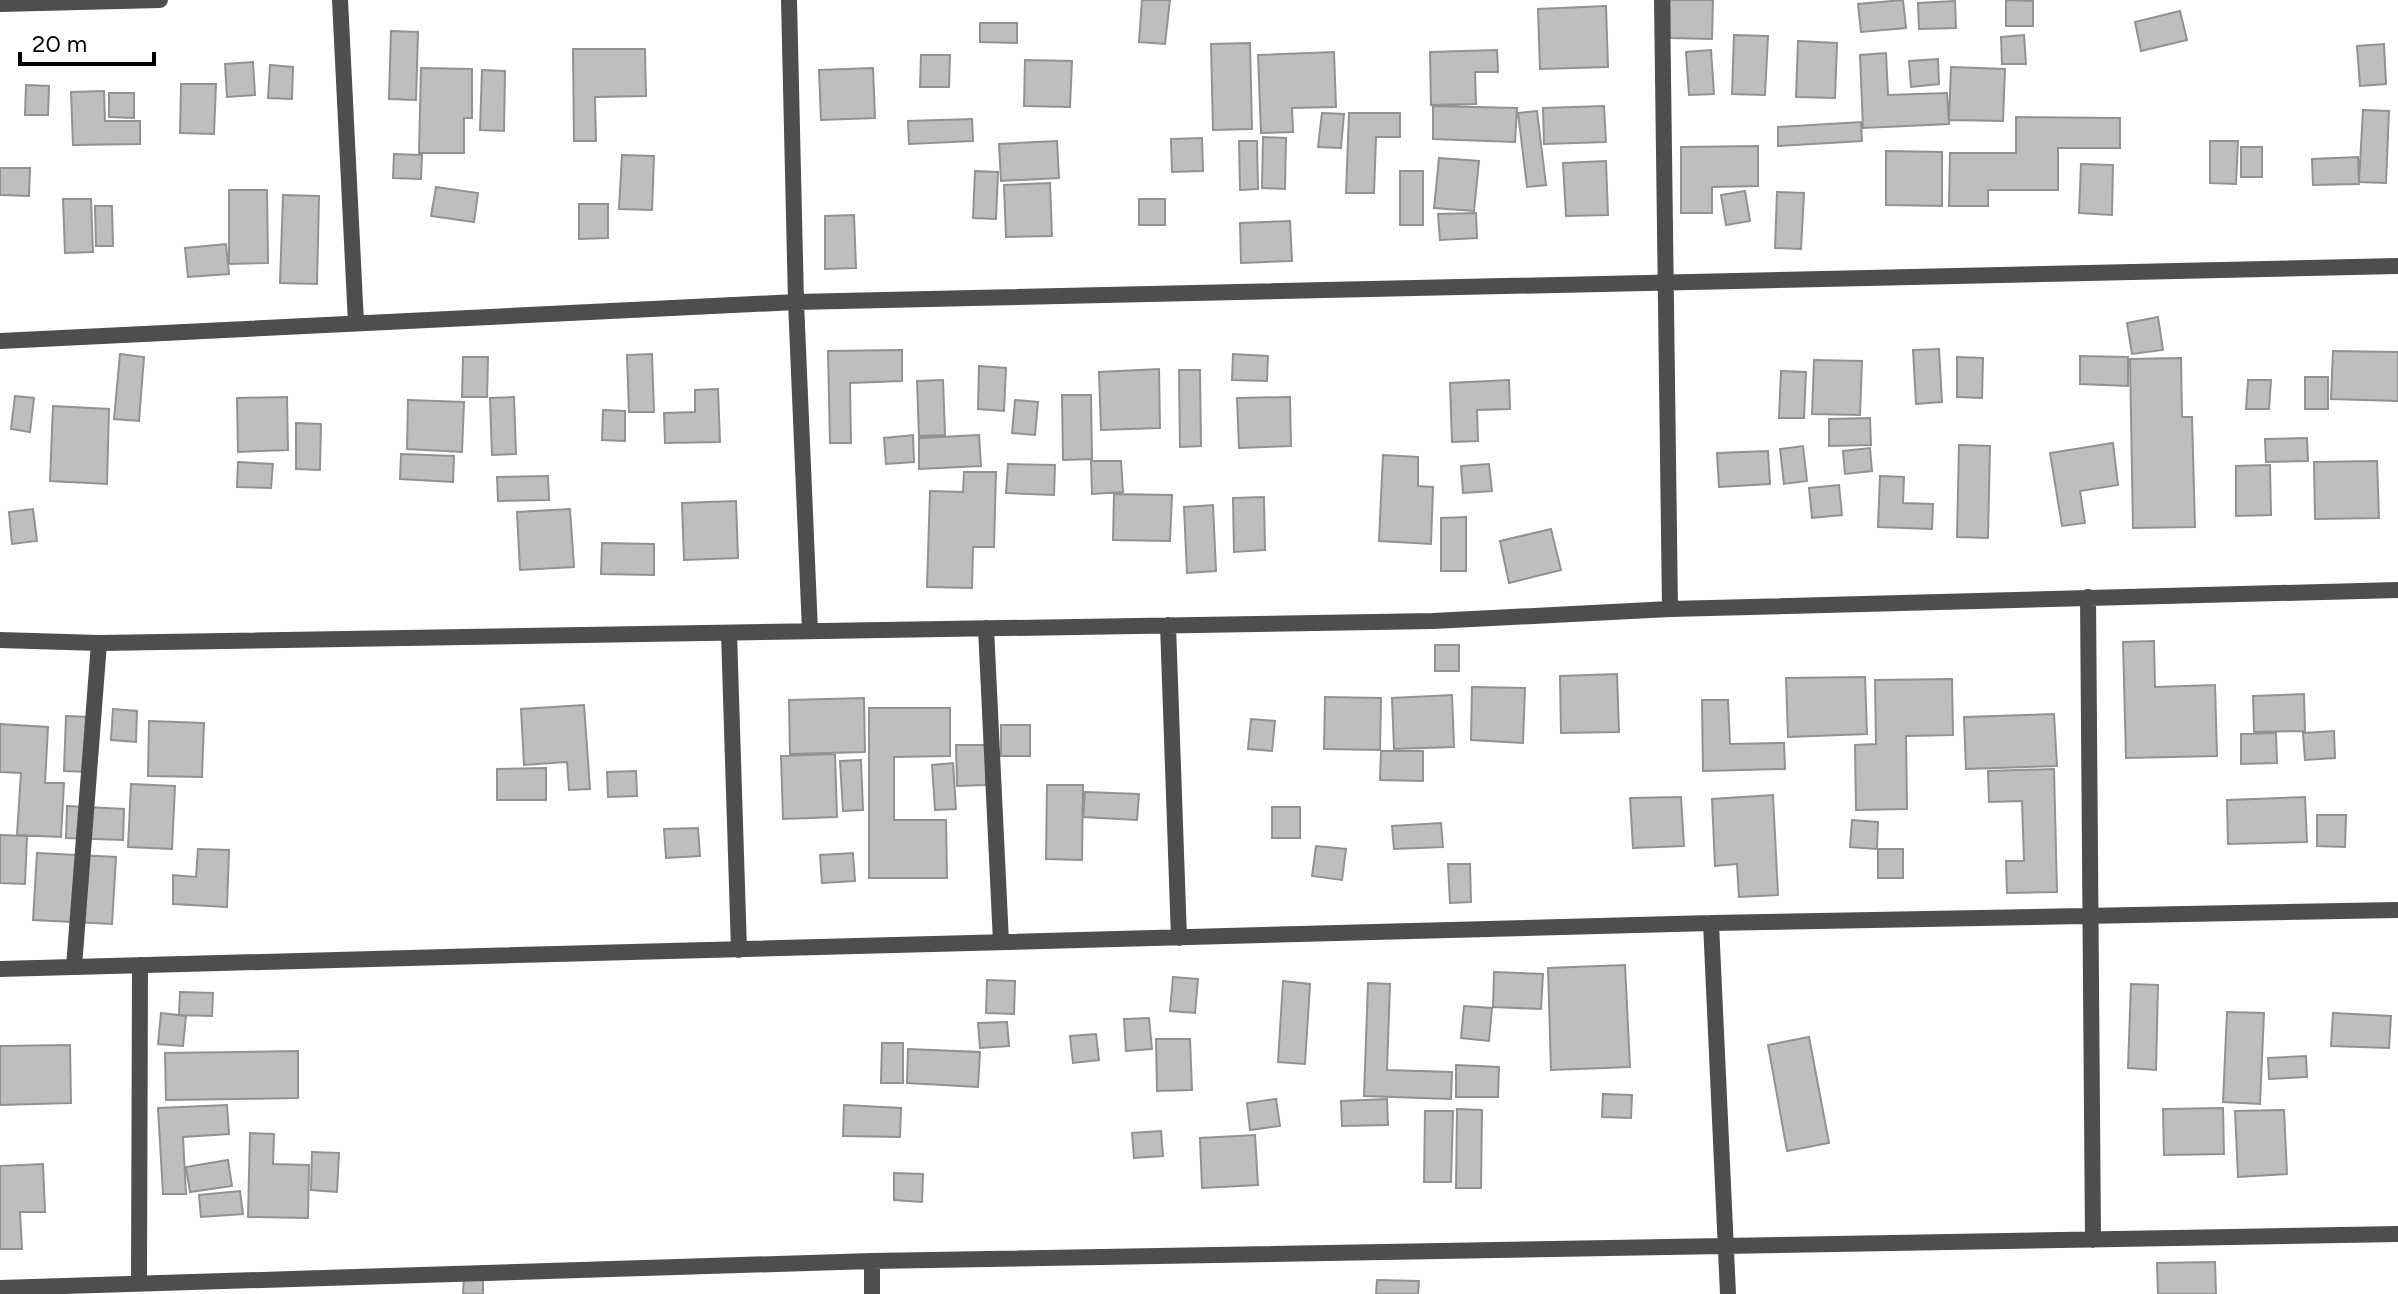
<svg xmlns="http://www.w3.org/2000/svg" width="2398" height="1294" viewBox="0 0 2398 1294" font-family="Figtree,sans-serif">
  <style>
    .building { fill: #bebebe; stroke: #929292; stroke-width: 2 }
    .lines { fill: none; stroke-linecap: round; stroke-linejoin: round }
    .street { stroke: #4e4e4e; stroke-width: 16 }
  </style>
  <rect width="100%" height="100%" fill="#fff"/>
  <!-- building -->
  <path class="building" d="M1142 0H1170L1165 44 1139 42Z
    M1670 0H1713L1712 39 1670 38Z
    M1903 0 1906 28 1861 32 1858 4Z
    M2006 0 2033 1V26H2006Z
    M1955 1 1956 28 1919 29 1918 3Z
    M1606 6 1608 67 1540 69 1538 9Z
    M2180 11 2187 40 2141 51 2135 22Z
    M980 23H1017V43L980 42Z
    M391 31 418 32 416 100 389 99Z
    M1734 35 1768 36 1765 95 1732 94Z
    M2024 35 2026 64H2002L2001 37Z
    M1798 41 1837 43 1835 98 1796 97Z
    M1250 43 1252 129 1213 130 1211 44Z
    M2384 44 2386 84 2360 86 2357 46Z
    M573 49H645L646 96 595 97 596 141H574Z
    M1497 50 1498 72H1475L1476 104 1431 105 1430 52Z
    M1711 50 1714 94 1689 95 1686 52Z
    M1334 52 1336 107 1292 108 1293 132 1261 133 1258 55Z
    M1886 53 1888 95 1947 93 1949 124 1863 128 1860 55Z
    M921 55H950L949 87H920Z
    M1938 59 1939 84 1911 87 1909 61Z
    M1025 60 1072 61 1070 107 1024 106Z
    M253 62 255 95 227 97 225 64Z
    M270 65 293 67 292 99 268 98Z
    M1951 67 2005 69 2003 121 1949 120Z
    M421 68 472 69V118H464V153H419Z
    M873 68 875 118 821 120 819 70Z
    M482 70 505 71 504 131 480 130Z
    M181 84H216L214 134 180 133Z
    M26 85 49 86 48 115H25Z
    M104 91 105 121H140V144L73 145 71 92Z
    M109 93H134V118L109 117Z
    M1433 106 1517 108 1515 142 1433 139Z
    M1604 106 1606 142 1544 144 1543 108Z
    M2363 110 2389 111 2386 183 2359 182Z
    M1537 111 1546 185 1527 187 1518 113Z
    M1322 113 1344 114 1341 148 1318 147Z
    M1349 113H1400V137H1376L1374 193H1346Z
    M2016 117 2120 118V148H2058V190H1988V206H1949L1950 153H2016Z
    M972 119 973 141 909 144 908 121Z
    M1861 122 1862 141 1778 146V127Z
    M1263 137 1286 138 1285 189 1262 188Z
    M1202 138 1203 171 1172 172 1171 139Z
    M1057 141 1059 178 1001 181 999 144Z
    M1239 141H1257L1258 189 1240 190Z
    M2210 141H2238L2236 184 2210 183Z
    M1758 146V186L1712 187V213H1681V147Z
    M2241 147H2262V177H2241Z
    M1886 151 1942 152V206L1886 205Z
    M394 154 422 155 421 179 393 178Z
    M622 155 654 156 652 210 619 209Z
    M2358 157 2359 184 2313 185 2312 159Z
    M1439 158 1479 161 1474 211 1434 208Z
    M1606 161 1608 215 1566 216 1563 163Z
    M2081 164 2113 165 2112 215 2079 213Z
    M0 168H30L29 196 0 195Z
    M975 171 998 172 996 219 973 218Z
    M1400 171H1423V225H1400Z
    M1050 183 1052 236 1006 237 1004 185Z
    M436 187 478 193 474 222 431 216Z
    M229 190H267L268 263 229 264Z
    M1745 191 1750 221 1726 225 1721 195Z
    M1777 192 1804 193 1801 249 1775 248Z
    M283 195 319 196 317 284 280 283Z
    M63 199H91L93 252 65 253Z
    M1139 199H1165V225H1139Z
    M579 204H608V238L579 239Z
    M95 206H112L113 246H96Z
    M1476 213 1477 238 1440 240 1438 214Z
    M854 215 856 268 825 269V216Z
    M1290 221 1292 261 1241 263 1240 223Z
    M226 244 229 274 188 277 185 248Z
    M2158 317 2163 350 2132 354 2127 323Z
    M1939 349 1942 402 1916 404 1913 350Z
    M902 350V381L850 383 851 443H830L828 351Z
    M2333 351 2398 352V401L2331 399Z
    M120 354 144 357 139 421 114 419Z
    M652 354 654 412H629L627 355Z
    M1233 354 1268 356 1267 381 1232 380Z
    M2080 356 2128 357V386L2080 384Z
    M463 357H488L487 397H462Z
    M1957 357 1983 358 1982 398 1957 397Z
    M2181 358 2182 417H2192L2195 527 2133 528 2130 359Z
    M1814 360 1862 361 1860 415 1812 414Z
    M979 366 1006 368 1004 411 978 409Z
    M1159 369 1160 428 1101 430 1099 372Z
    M1179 370H1200L1201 446 1180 447Z
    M1781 371 1806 372 1804 418H1779Z
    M2305 377H2328V409H2305Z
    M943 380 945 435 919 436 917 381Z
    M1509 380 1510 409 1477 410 1478 441 1452 442 1450 383Z
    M2248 380H2271L2269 409H2246Z
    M718 389 720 442 665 443 664 413 695 412V390Z
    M1062 395H1091L1092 459 1063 460Z
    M15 396 34 398 30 432 11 429Z
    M287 397 288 450 238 452 237 398Z
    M514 397 516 454 492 455 490 398Z
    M1290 397 1291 446 1239 448 1237 398Z
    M408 400 464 402 462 452 407 449Z
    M1015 400 1038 402 1035 435 1012 433Z
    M53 406 109 409 107 484 50 481Z
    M603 410 625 411V441L602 440Z
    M1870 418 1871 445 1829 446V419Z
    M296 423 321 424 320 470 296 469Z
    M913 435 914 462 886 464 884 438Z
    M979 435 981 466 919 469V438Z
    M2307 438 2308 461 2266 462 2265 439Z
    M2113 443 2118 485 2080 491 2085 523 2062 526 2050 453Z
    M1959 445 1990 446 1988 538 1957 537Z
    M1803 446 1807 481 1784 484 1780 449Z
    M1870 448 1872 471 1845 474 1843 451Z
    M1768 451 1770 484 1719 487 1717 453Z
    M401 454 454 456 453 482 400 479Z
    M1383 455 1418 457V486L1433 487 1431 544 1379 541Z
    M1091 461H1121L1123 492 1092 494Z
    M2377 461 2379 518 2315 519 2314 462Z
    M238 462 273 464 271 488 237 487Z
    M1008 464 1055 465 1054 495 1006 493Z
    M1489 464 1492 491 1463 493 1461 466Z
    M2270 465 2271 515 2236 516V466Z
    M964 472H996L994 547H973L972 588 927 587 930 491 963 492Z
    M548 476 549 500 498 501 497 477Z
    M1880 476 1904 477 1903 503 1933 504 1932 529 1878 527Z
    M1839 485 1842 515 1812 518 1809 488Z
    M1114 494 1172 495 1170 541 1113 540Z
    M1264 497 1265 550 1234 552 1233 498Z
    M736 501 738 558 684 560 682 503Z
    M1213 505 1216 571 1187 573 1184 507Z
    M33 509 37 541 12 544 9 512Z
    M570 509 574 567 520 570 517 512Z
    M1466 517V571H1441V518Z
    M1551 529 1561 570 1509 583 1500 541Z
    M602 543 654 544V575L601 574Z
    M2154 641 2155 687 2215 685 2217 756 2126 758 2123 642Z
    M1435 645H1459V671H1435Z
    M1617 674 1619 732 1561 733 1560 676Z
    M1865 677 1867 734 1788 737 1786 678Z
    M1952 679 1953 735 1906 736 1907 809 1856 810 1855 745 1876 744 1875 680Z
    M1472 687 1525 688 1523 743 1471 740Z
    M2304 694 2305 731 2254 732 2253 696Z
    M1452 695 1454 747 1394 749 1392 698Z
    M1325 697 1381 698 1380 750 1324 749Z
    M864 698 865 752 790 754 789 700Z
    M1702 700H1728L1730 744 1784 743 1785 769 1703 771Z
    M584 705 590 789 569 790 567 762 524 765 521 709Z
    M869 708H950V756L894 757V820H946L947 878H869Z
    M113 709 137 711 136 742 111 740Z
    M2054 714 2057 766 1966 769 1964 717Z
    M66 716 90 717 89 772 64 771Z
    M1251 719 1275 721 1272 751 1248 749Z
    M149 721 204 723 202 777 148 776Z
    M0 724 48 727 45 783H64L61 837 17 835 21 773 0 772Z
    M1001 725H1030V756H1001Z
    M2334 731 2335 758 2305 760 2303 733Z
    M2276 733 2277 763 2241 764V734Z
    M956 745H986V785L957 786Z
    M1381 751H1423V781L1380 780Z
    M835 754 837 817 783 819 781 756Z
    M861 760 863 810 843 811 840 761Z
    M953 763 956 809 935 810 932 765Z
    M546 768V800H497V769Z
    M2054 769 2057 892 2007 893 2006 861H2024L2022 801 1989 802 1988 771Z
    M636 771 637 796 608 797 607 772Z
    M131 784 175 786 172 849 128 847Z
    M1047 785H1083L1082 860 1046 859Z
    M1085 792 1139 794 1137 820 1083 817Z
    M1773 795 1778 895 1739 897 1737 864 1715 866 1712 799Z
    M1681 797 1684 846 1633 848 1630 798Z
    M2305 797 2307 842 2228 844 2227 800Z
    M67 806 124 809 123 840 66 838Z
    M1272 807H1300V838H1272Z
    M2317 815H2346L2345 847 2317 846Z
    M1852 820 1878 822 1877 849 1850 847Z
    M1441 823 1443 847 1394 849 1392 826Z
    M698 828 700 856 666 858 664 829Z
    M0 835 27 836 25 884 0 883Z
    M1316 846 1346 849 1342 880 1312 876Z
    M198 849 229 850 227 907 173 904V875L196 877Z
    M1878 849H1903V878H1878Z
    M37 853 116 857 112 924 33 920Z
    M853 853 855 881 822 883 820 855Z
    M1448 864H1470L1471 902 1450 903Z
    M1625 965 1630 1067 1551 1070 1548 968Z
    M1494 972 1543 974 1541 1009 1493 1007Z
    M1173 977 1198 979 1195 1013 1170 1011Z
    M987 980 1015 981 1014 1014 986 1013Z
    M1283 981 1310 984 1305 1064 1278 1062Z
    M1368 983 1390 984 1387 1070 1452 1072 1451 1099 1364 1096Z
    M2131 984 2158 985 2156 1070 2128 1068Z
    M180 992 213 993 212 1016 179 1015Z
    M1464 1006 1492 1008 1489 1041 1461 1038Z
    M2227 1012 2264 1013 2260 1104 2223 1102Z
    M161 1013 186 1016 183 1046 158 1044Z
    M2333 1013 2391 1016 2389 1048 2331 1046Z
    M1149 1018 1152 1049 1126 1051 1124 1019Z
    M1007 1022 1009 1046 980 1048 978 1023Z
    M1096 1034 1099 1060 1073 1063 1070 1036Z
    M1809 1037 1829 1143 1787 1151 1768 1045Z
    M1156 1039H1190L1192 1090 1157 1091Z
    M882 1043H903V1083H881Z
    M70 1045 71 1103 0 1105V1046Z
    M908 1049 980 1052 978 1087 907 1083Z
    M298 1051V1098L166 1100 165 1053Z
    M2306 1056 2307 1077 2269 1079 2268 1058Z
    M1456 1065 1499 1067 1498 1097H1456Z
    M1603 1094 1632 1095 1631 1118 1602 1117Z
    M1276 1099 1280 1126 1250 1130 1247 1103Z
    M1387 1099 1388 1125 1342 1126 1341 1101Z
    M227 1105 229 1134 183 1137 186 1194H163L158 1108Z
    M844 1105 901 1108 900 1137 843 1136Z
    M2223 1108 2224 1154 2164 1155 2163 1109Z
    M1457 1109 1482 1110 1481 1188H1456Z
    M2284 1110 2287 1174 2238 1177 2235 1111Z
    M1425 1111H1453L1451 1182H1424Z
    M1161 1131 1163 1156 1134 1158 1132 1133Z
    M250 1133 274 1134 273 1164 309 1165 308 1218 248 1217Z
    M1255 1135 1258 1185 1202 1188 1200 1138Z
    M312 1152 339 1153 337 1192 311 1190Z
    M228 1160 232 1186 190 1192 186 1167Z
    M43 1164 45 1212H20L22 1249H0V1166Z
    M894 1173 923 1174 922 1202 894 1200Z
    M240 1191 243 1214 201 1217 199 1195Z
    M2215 1262 2216 1294H2158L2157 1263Z
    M464 1275H483V1294H463Z
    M1377 1280 1419 1281 1418 1294H1376Z"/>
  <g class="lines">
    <!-- street -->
    <path class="street" d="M340 0 356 323
      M789 0 796 302 810 631
      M1662 0 1670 609
      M0 4 160 0
      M0 341 796 302 2398 266
      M2088 597 2093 1240
      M1168 625 1179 938
      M986 628 1001 942
      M729 633 739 950
      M0 640 99 643 1433 621 1670 609 2398 590
      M1711 923 1728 1294
      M74 967 99 643
      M0 969 1711 923 2398 910
      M139 1284 140 965
      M0 1288 872 1261 2398 1234
      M872 1294V1261"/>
  </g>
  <!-- scale -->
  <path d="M20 52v12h134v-12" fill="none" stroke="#000000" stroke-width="4"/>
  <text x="32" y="52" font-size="24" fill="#000000" stroke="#ffffff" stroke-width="6" paint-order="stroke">20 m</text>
</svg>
